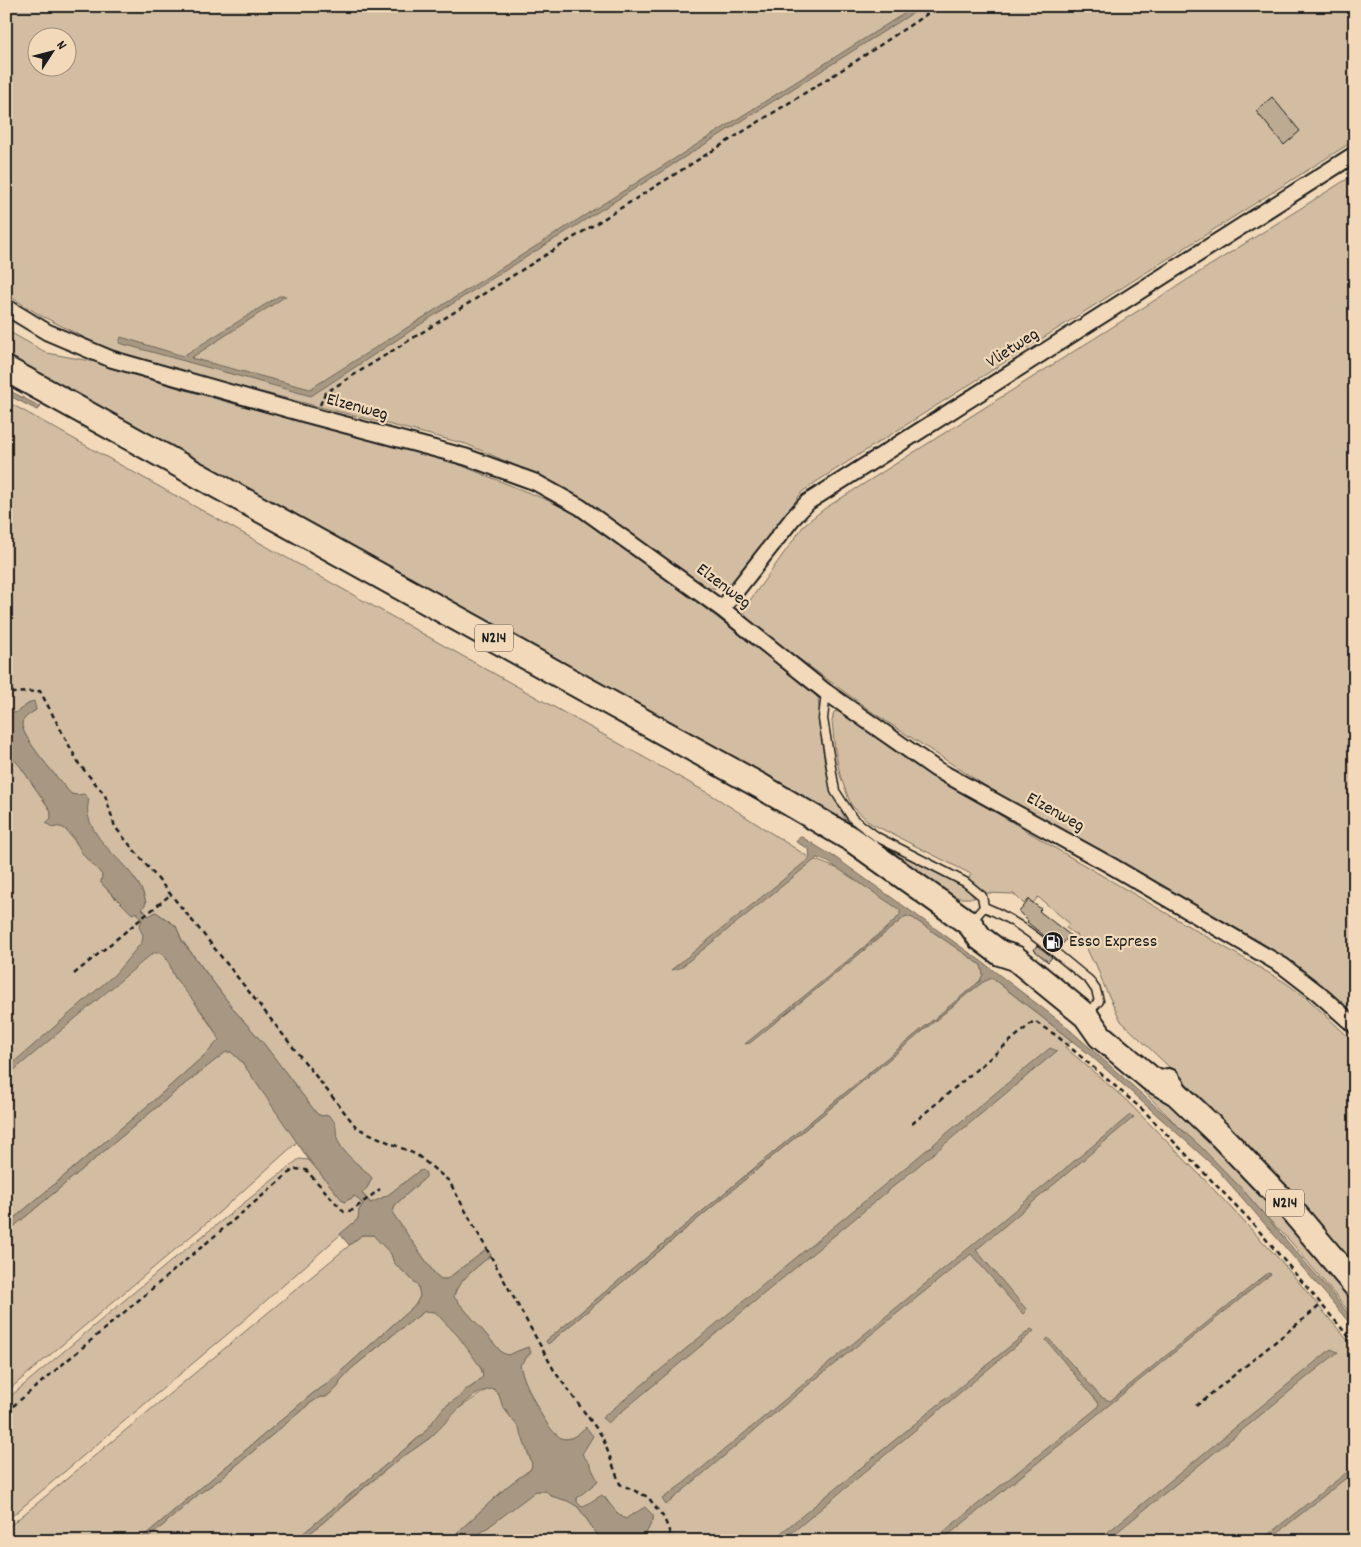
<svg xmlns="http://www.w3.org/2000/svg" width="1361" height="1547" viewBox="0 0 1361 1547" font-family="Dekko,sans-serif">
  <style>
    .green { fill: #d2bda2; stroke: #776c5f; fill-rule: evenodd }
    .water { fill: #a89883; stroke: #70665a }
    .building { fill: #bcaa92; stroke: #1c1c1c }
    .lines { fill: none; stroke-linecap: round; stroke-linejoin: round }
    .service-casing { stroke: #1c1c1c; stroke-width: 11 }
    .minor-casing { stroke: #1c1c1c; stroke-width: 19 }
    .primary-casing { stroke: #1c1c1c; stroke-width: 28 }
    .path { stroke: #1c1c1c; stroke-width: 2.5; stroke-dasharray: 5 4; stroke-linecap: butt }
    .service { stroke: #f1d9b9; stroke-width: 8 }
    .minor { stroke: #f1d9b9; stroke-width: 15 }
    .primary { stroke: #f1d9b9; stroke-width: 24 }
    .labels { text-anchor: middle; dominant-baseline: central; stroke-width: 4.5; stroke-linejoin: round; paint-order: stroke }
    .shield { fill: #f1d9b9; stroke: #5c554b; stroke-width: 1 }
    .shield-label { font-size: 16px; font-weight: bold; fill: #1c1c1c }
    .street-label { font-size: 18px; fill: #1c1c1c; stroke: #f1d9b9 }
    .poi-label { font-size: 18px; fill: #1c1c1c; stroke: #f1d9b9; text-anchor: start }
  </style>
  <rect width="100%" height="100%" fill="#f1d9b9"/>
  <filter id="ink" filterUnits="userSpaceOnUse"><feTurbulence type="fractalNoise" baseFrequency=".02" numOctaves="2"/><feDisplacementMap in="SourceGraphic" scale="10" xChannelSelector="R" yChannelSelector="G"/><feConvolveMatrix kernelMatrix="1 2 1 2 8 2 1 2 1" color-interpolation-filters="sRGB"/></filter>
  <g filter="url(#ink)">
    <!-- green -->
    <path class="green" d="M6 6H1355V140L816 482 802 492 735 584 726 589 708 588 697 583 663 557 563 489 517 466 466 444 143 362 93 342 40 315 6 294ZM38 38H68V68H38Z
      M1355 174V1017L1324 987 1288 959 1237 929 1112 862 1004 798 875 714 751 624 744 612 748 603 805 524 824 509Z
      M6 330 47 353 101 363 131 374 220 400 445 459 547 500 582 517 673 584 815 692 818 698C822 729 821 761 832 792 837 804 844 816 850 827L295 515 6 356Z
      M6 401 715 797 810 858 849 873 906 911 776 1022 906 916 913 918 981 965 983 974 980 981 546 1341 548 1344 967 994 983 982 992 978 1072 1041 1065 1047 1126 1100 1200 1175 1280 1260 1355 1349V1541H647L645 1535 653 1520V1515L631 1517 625 1519 613 1509 605 1497 582 1507 577 1502V1498L597 1481 589 1463 582 1454 577 1435C571 1438 565 1441 558 1437 547 1431 522 1379 520 1365L531 1353 528 1347 508 1355 502 1353 454 1297C456 1282 480 1265 491 1255L465 1265 447 1279H441L435 1274 393 1214 394 1208 396 1204 426 1177 419 1171 388 1195 371 1203 362 1193 367 1188 372 1178C362 1166 347 1158 339 1144 334 1133 338 1123 328 1115L322 1116 317 1114 264 1044 235 1011 182 940 176 926 156 912 149 916 142 908 146 903C141 874 110 858 96 834 89 822 84 808 77 795L71 794C62 783 19 735 22 723 23 718 31 713 36 710L31 702 15 713 6 711Z
      M840 710 940 779 1060 851 1286 983 1308 999 1355 1043V1274L1230 1137 1210 1106 1121 1021 1105 988 1095 962H1093L1083 940 1066 928 1069 923 1038 897 1033 903 1029 899 1024 904 1014 894 985 893 968 880 971 874 870 823 851 805 840 775 835 750 832 721 834 712Z
      M6 752 20 766 51 811V818L47 823 64 828 77 844 86 858 97 867 102 875 101 883 115 898 137 912 158 952 162 954 171 965 172 971 175 978 191 997 215 1032 219 1040 208 1052 152 1102 6 1225Z
      M879 844 964 887 975 898H961L950 895Z
      M226 1052H231L242 1062 297 1141 295 1144 215 1216 6 1392V1233L181 1087Z
      M1126 1064 1223 1153 1324 1267 1355 1303V1319L1291 1242 1122 1069Z
      M299 1159 309 1160 344 1202 356 1196 363 1205 359 1210 358 1219 243 1321 6 1521V1400L170 1262Z
      M362 1235H373L391 1254 394 1263 418 1285 420 1296 416 1304 327 1384 312 1394 138 1541H6V1529Z
      M425 1311 435 1312C448 1323 482 1360 483 1377L453 1402 423 1434 294 1541H145L200 1493 219 1480 309 1404 320 1397H326L338 1387 341 1380 351 1369 394 1334Z
      M488 1389H494L499 1395 503 1407 519 1428 532 1464 531 1469 509 1485 448 1541H301L394 1463 430 1438 455 1411Z
      M535 1491H546L551 1496 568 1501 578 1507 599 1537V1541H470Z"/>
    <!-- water -->
    <path class="water" d="M916 6H924L444 309 311 396 119 343 121 337 183 356 279 296H286L191 358 310 389Z
      M6 389 41 407 37 410 6 394Z
      M34 701 36 710C31 713 23 718 22 723 19 735 62 783 71 794L77 795 84 794 89 799C88 804 87 810 88 815 96 850 139 867 146 903L142 909 149 916 156 912 176 926 182 941 235 1011 264 1044 317 1114 322 1116 328 1115C341 1125 333 1132 339 1143 347 1158 362 1166 372 1178L367 1188 362 1193 368 1201 371 1203 388 1195 419 1171 423 1170 426 1173V1177L396 1204 394 1208 393 1214 435 1274 441 1279H447L487 1249 491 1255C480 1265 455 1282 454 1297L502 1353 508 1355 528 1347 531 1352 520 1365C522 1380 550 1441 566 1439 574 1439 581 1431 586 1427L593 1436 582 1454 589 1463 598 1481 577 1498V1502L582 1507 602 1495 619 1515 625 1519 645 1507 653 1515V1520L645 1535 647 1541H599V1537L578 1507 568 1501 551 1496 546 1491H536L470 1541H448L509 1485 531 1469 532 1464 519 1428 503 1407 499 1395 494 1389C469 1389 446 1426 428 1439 417 1448 404 1455 393 1464 362 1488 332 1515 301 1541H294L423 1434 444 1407 459 1397 465 1390 473 1386 483 1377 482 1369 458 1336 435 1312 425 1311 394 1334 351 1369 341 1380 338 1387 326 1397H320L309 1404 219 1480 200 1493 145 1541H138L312 1394 327 1384 416 1304 420 1296 418 1285 394 1263 391 1254 373 1235H362L349 1245 340 1234 358 1219 359 1210 363 1204 355 1196 344 1202 309 1160 242 1062 231 1052H226L222 1055 181 1087 6 1233V1225L152 1102 208 1052 219 1040C209 1017 191 999 176 979 170 971 171 962 164 955 160 952 157 953 153 953L6 1077V1069L115 974 142 942 143 935 139 927 142 920 137 912 132 914 101 883 102 875C97 868 91 864 85 857 77 847 69 821 53 828L46 823 51 818V811L20 766 6 752V711L15 713 31 702Z
      M800 836 836 858 981 961 1062 1023 1199 1145 1244 1191 1328 1289 1355 1322V1330L1329 1298 1217 1169 1090 1055 992 978 983 982 967 994 548 1344 546 1341 980 981 983 974 981 965 913 918 906 916 750 1043 745 1044 883 932 900 915V910L828 862 817 858 680 968 671 970 810 858 809 849 796 842Z
      M1050 1048 1057 1051 608 1423 602 1418Z
      M1130 1115 1134 1117 976 1250 1027 1310 1023 1314 971 1254 807 1386 666 1505 662 1499 685 1482Z
      M1268 1273 1271 1274 941 1541H932L1097 1408 1099 1404 1046 1340 1048 1338 1101 1397 1110 1401Z
      M1031 1329 1034 1331 782 1541H771Z
      M1331 1349 1338 1352 1106 1541H1097Z
      M1355 1466V1471L1267 1541H1260Z"/>
    <!-- building -->
    <path class="building" d="M1272 97 1300 131 1284 145 1256 111Z
      M1029 900 1041 909 1039 911 1070 935 1059 948 1027 922 1028 921 1019 912Z
      M1037 945 1052 957 1048 962 1034 950Z"/>
    <g class="lines">
      <!-- service casing -->
      <g class="service-casing">
        <path id="service" d="M826 692 823 719 835 791 853 819 877 837 965 882 982 896 984 907
          M972 921 984 907C1023 922 1056 954 1089 980L1096 990 1099 1001 1087 1014"/>
      </g>
      <!-- minor casing -->
      <g class="minor-casing">
        <path id="minor" d="M6 307 47 332 111 359 305 414 466 457 535 482 580 507 722 609 826 692 936 769 1110 865 1283 966 1318 993 1355 1026
          M722 609 793 518 808 502 1355 154"/>
      </g>
      <!-- primary casing -->
      <g class="primary-casing">
        <path id="primary" d="M6 369 762 787 854 841 970 924 980 938 1000 953 1015 958 1086 1016 1100 1036 1150 1078 1176 1093
          M1168 1081 1176 1093 1221 1136 1290 1208 1355 1285"/>
      </g>
      <!-- path -->
      <path class="path" d="M320 405 325 393 856 61 939 6
        M6 684 13 693 40 691 79 764 105 795 115 827 200 930 357 1128 417 1155 449 1181 555 1372 602 1436 620 1484 648 1497 664 1518 673 1541
        M74 974 170 895
        M912 1124 1034 1021 1057 1036 1144 1111 1248 1218 1355 1344
        M1196 1406 1322 1304
        M6 1412 294 1169 306 1170 344 1212 353 1210 380 1189"/>
      <!-- service -->
      <use href="#service" class="service"/>
      <!-- minor -->
      <use href="#minor" class="minor"/>
      <!-- primary -->
      <use href="#primary" class="primary"/>
    </g>
  </g>
  <!-- icons -->
  <defs>
    <g id="fuel-disc" transform="scale(1.125)"><circle r="9.5" fill="#1c1c1c" stroke="#f1d9b9"/><path d="M-5.5-6h7V0h2V4h1.3V-2.5L3-4.5l.8-.8L6-3V5H2.5V1h-1V6h-7ZM-4.2-4.7v3.2H.2V-4.7Z" fill="#fff"/></g>
  </defs>
  <g fill-rule="evenodd">
    <use href="#fuel-disc" x="1053" y="942"/>
  </g>
  <g class="labels">
    <!-- shield labels -->
    <g class="shield">
      <rect x="475" y="624.5" width="38" height="27" rx="4"/>
      <rect x="1266" y="1189.5" width="38" height="27" rx="4"/>
    </g>
    <g class="shield-label">
      <text x="494" y="638">N214</text>
      <text x="1285" y="1203">N214</text>
    </g>
    <!-- street labels -->
    <g class="street-label">
      <text transform="translate(1013 349) rotate(-33)">Vlietweg</text>
      <text transform="translate(357 408) rotate(15)">Elzenweg</text>
      <text transform="translate(723 587) rotate(37)">Elzenweg</text>
      <text transform="translate(1055 813) rotate(29)">Elzenweg</text>
    </g>
    <!-- poi labels -->
    <g class="poi-label">
      <text x="1069" y="942">Esso Express</text>
    </g>
  </g>
  <!-- margin -->
  <rect width="1361" height="1547" fill="none" stroke="#f1d9b9" stroke-width="25"/>
  <rect x="12" y="12" width="1336" height="1522" fill="none" stroke="#1c1c1c" stroke-width="2" filter="url(#ink)"/>
  <!-- north arrow -->
  <g transform="translate(52 52) rotate(54)"><circle r="24" fill="#f1d9b9" stroke="#9c8d7a"/>
  <path d="M0-4L9 19L0 12L-9 19Z" fill="#1c1c1c"/>
  <text y="-8" font-size="14" font-weight="bold" text-anchor="middle" fill="#1c1c1c">N</text>
  </g>
</svg>
